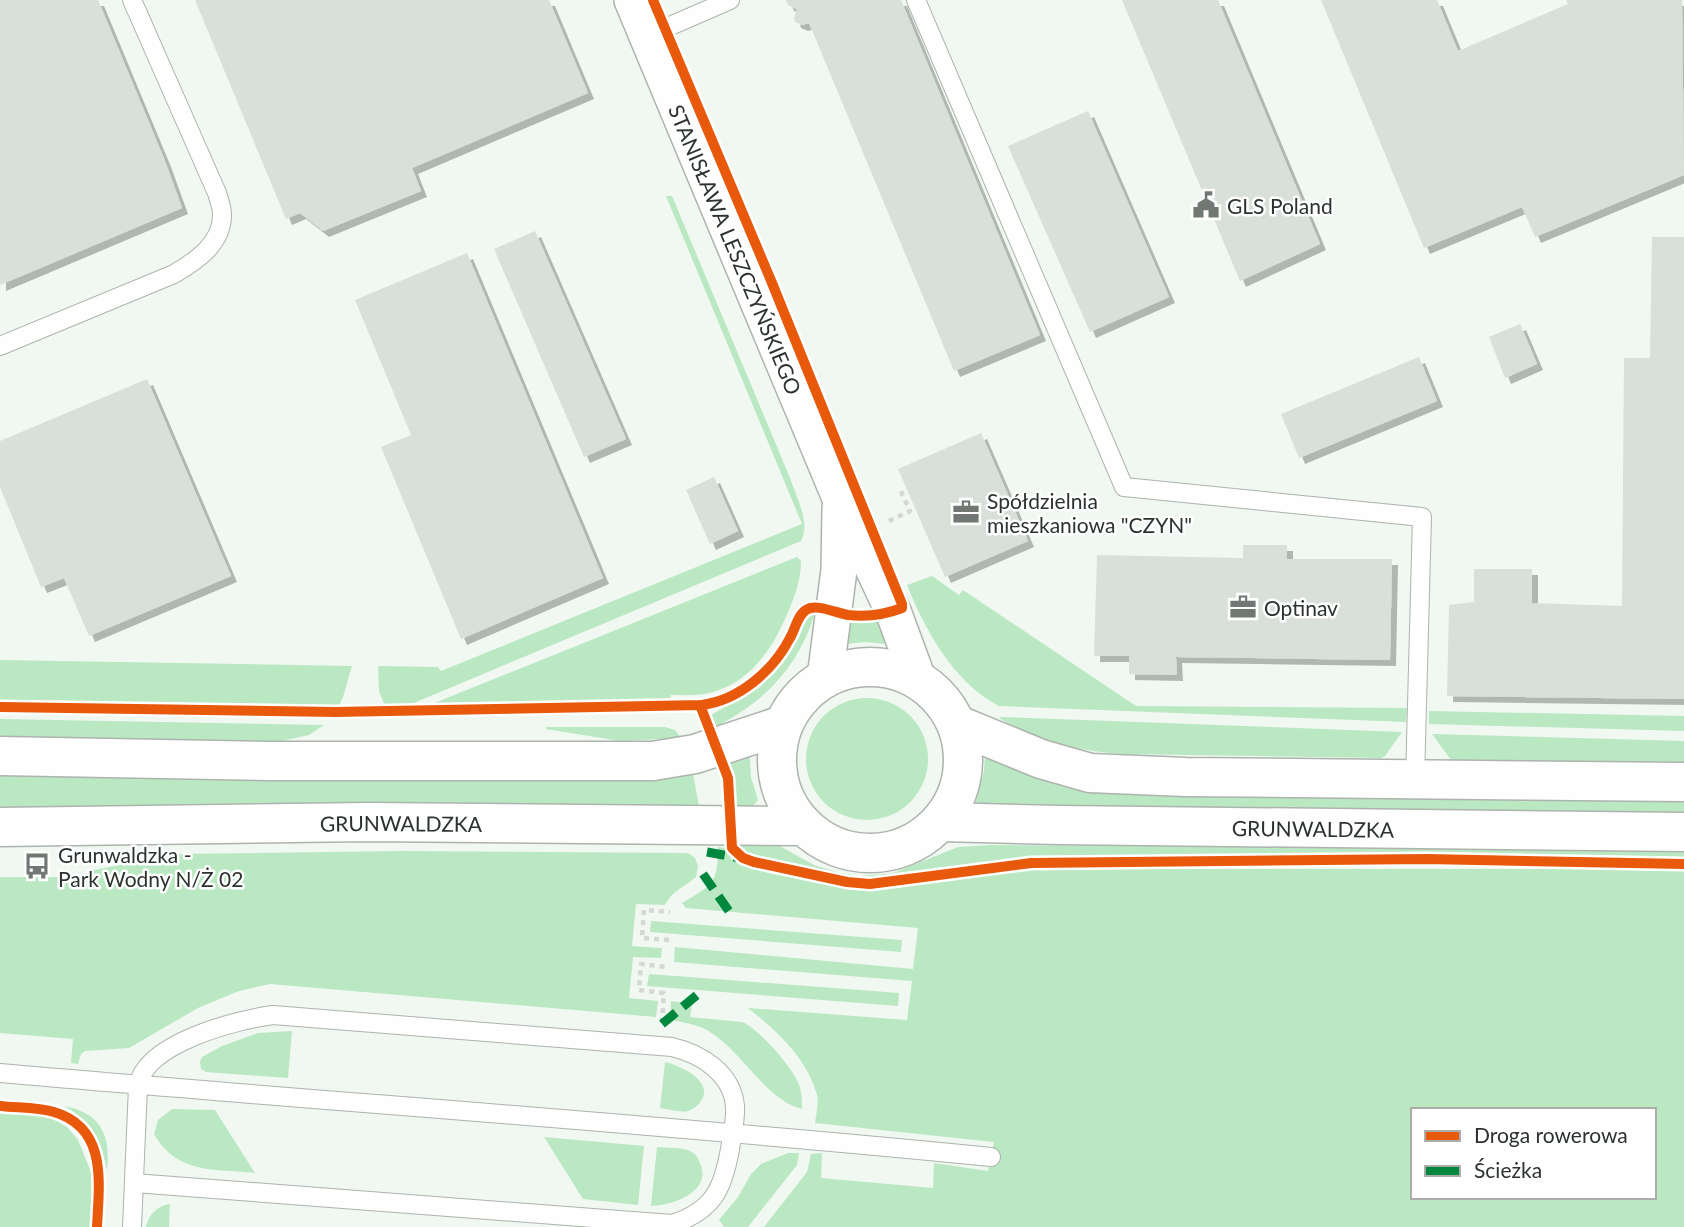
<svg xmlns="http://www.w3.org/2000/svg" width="1684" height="1227" viewBox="0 0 1684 1227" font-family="Lato,sans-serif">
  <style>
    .green { fill: #bae8c3; fill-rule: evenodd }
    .building { fill: #d9e0da; filter: url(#shadow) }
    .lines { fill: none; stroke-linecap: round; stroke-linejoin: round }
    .lane-casing { stroke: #adb3ad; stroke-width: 20 }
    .street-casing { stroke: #adb3ad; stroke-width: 38 }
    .secondary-casing { stroke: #adb3ad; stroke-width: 41 }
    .path { stroke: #d4d7d4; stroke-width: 4.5; stroke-dasharray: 5 5; stroke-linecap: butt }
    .lane { stroke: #fdfefd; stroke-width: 18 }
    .street { stroke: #fdfefd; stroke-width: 35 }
    .secondary { stroke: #fdfefd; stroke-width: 38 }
    .quiet { stroke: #00873e; stroke-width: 9; stroke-dasharray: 18 9; stroke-linecap: butt }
    .cycleway-casing { stroke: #fff; stroke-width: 15 }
    .cycleway { stroke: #e8590c; stroke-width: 10 }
    .labels { text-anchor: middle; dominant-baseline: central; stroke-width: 5; stroke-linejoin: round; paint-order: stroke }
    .poi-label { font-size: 21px; fill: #2c322d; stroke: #fff; text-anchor: start }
    .street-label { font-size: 21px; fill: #2c322d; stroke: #fff }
  </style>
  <defs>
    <filter id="shadow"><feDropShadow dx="6" dy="6" stdDeviation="0" flood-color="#0004"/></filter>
  </defs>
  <rect width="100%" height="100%" fill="#f0f8f1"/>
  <!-- green -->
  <path class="green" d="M666 196H672L790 478C796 497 811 522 801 541L409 705 385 706 379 691 378 666 438 667 441 671 802 524Z
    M797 557 801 561C801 582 793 601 785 619 770 653 747 684 709 693 697 696 683 695 671 695L669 703 432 704Z
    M932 576 959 595 963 590 1136 706 1407 708 1406 722 999 706C954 683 925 630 907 585Z
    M815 613C799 666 764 703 715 727L711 715 760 687 789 653 805 618Z
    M849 620H884L887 644 865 642 846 644Z
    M0 660 352 666 343 697 338 708 0 702Z
    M806 759a61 61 0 1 1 122 0a61 61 0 1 1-122 0Z
    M1429 711 1684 716V731L1429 724Z
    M1001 717 1029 718 1402 732 1385 756 1381 758 1123 754C1079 751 1037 742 999 718Z
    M0 719 324 725 309 735 277 742 0 738Z
    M546 727H665L675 730 681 738 620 741 546 729Z
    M1432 734 1684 741V762L1451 760Z
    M985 754 1684 797V814L979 808 976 801 984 771Z
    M748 756 750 759 751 777 758 800 753 806H736L729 762Z
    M0 773 661 776 693 773 699 806 388 802 146 809 0 810Z
    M736 844 778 845 814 865 840 873 861 876 893 873 958 847 991 845 1684 849V857L1351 854 1020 858 871 878 836 873 747 855 740 851Z
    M718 847 725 848 732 860 746 865 851 888H888L1018 869H1684V1227H764L807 1172 811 1154 822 1153 821 1178 933 1188 934 1163 988 1171 994 1142 815 1123C816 1115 819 1103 817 1095 807 1058 777 1031 748 1008L907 1020 912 981 674 962 675 947 913 969 918 928 686 908 682 903C712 885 718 884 718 847ZM1413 1110H1654V1197H1413Z
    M401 851 688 853 695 858 698 866 696 877C685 887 671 891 665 905L636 904 632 946 662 948 661 958 633 957 629 998 658 1001 656 1017 270 984 239 991 198 1008 129 1048 85 1051 81 1054 78 1064 71 1063 73 1039 0 1033V877H88L89 871 174 854Z
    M651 921 902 940 901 952 650 932Z
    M649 974 899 993 898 1006 647 986Z
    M671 1001 692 1004 690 1017 742 1022C759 1029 790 1065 798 1082 802 1091 802 1100 802 1109 764 1099 742 1050 707 1030 695 1024 682 1022 670 1020Z
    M292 1031 288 1078 206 1072 201 1069 200 1062 202 1057 222 1046 258 1033Z
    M665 1062C679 1065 715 1081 701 1101 699 1105 693 1109 688 1111 680 1113 669 1109 660 1108Z
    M64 1106C101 1113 111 1135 107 1170 102 1144 88 1118 64 1106Z
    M172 1109 215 1110 255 1173C215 1169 176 1174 154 1134L158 1120Z
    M0 1112 48 1116 67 1127 78 1140 93 1177 91 1227H0Z
    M544 1137 644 1146 638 1205 583 1199Z
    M657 1147C667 1148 681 1147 690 1151 695 1153 698 1158 700 1163 713 1191 673 1206 651 1206Z
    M788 1153H799L797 1165 748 1227H724L719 1220 738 1197 751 1174 761 1164Z
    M170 1204 169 1227H146C149 1214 157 1206 170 1204Z"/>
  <!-- building -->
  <path class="building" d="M0 0H98L165 161 182 208 0 285Z
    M195 0H549L588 93 412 168 421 191 323 231 300 213 286 219Z
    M786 0H901L1040 335 954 371 809 23 802 25 795 22 794 18 797 9 788 5Z
    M1122 0H1218L1320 244 1240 281Z
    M1321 0H1437L1458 51 1568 4 1566 0H1682L1684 175 1535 237 1522 207 1424 248Z
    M1088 111 1169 297 1090 332 1008 146Z
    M535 231 626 439 584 457 494 249Z
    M1652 237H1684V699L1447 696 1449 605 1474 602V569H1532V603L1622 606 1624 358H1650Z
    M467 253 603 578 461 639 381 447 411 435 355 300Z
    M1520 324 1537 364 1505 378 1489 337Z
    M1419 357 1437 401 1299 458 1281 414Z
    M147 379 231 576 89 636 64 578 41 587 0 487V441Z
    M981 433 1028 541 945 577 898 469Z
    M714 477 738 531 710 544 686 490Z
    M1243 545H1287V559H1392L1390 660 1176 657 1177 675 1129 674V656H1094L1097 555 1243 558Z"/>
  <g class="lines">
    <!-- lane casing -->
    <g class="lane-casing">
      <path id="lane" d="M916 0 1124 487 1422 517 1415 780
        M647 36 730 0
        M0 346 174 274C196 261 222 244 222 215 222 208 219 199 217 193L132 0
        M0 1073C330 1102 661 1124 991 1157
        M132 1227 138 1086C145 1043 236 1020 273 1015L672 1047C701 1054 732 1073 735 1106 736 1120 732 1135 730 1149 723 1189 713 1211 672 1224L134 1183"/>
    </g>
    <!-- street casing -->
    <g class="street-casing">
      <g id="street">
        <path id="s1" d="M632 0 840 498 893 611 918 679"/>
        <path d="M825 678 839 570 840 508"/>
      </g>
    </g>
    <!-- secondary casing -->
    <g class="secondary-casing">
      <g id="secondary">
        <circle cx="870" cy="760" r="93"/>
        <path d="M958 725 1041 759 1090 773 1185 777 1684 782"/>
        <path d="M0 756 269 761H653L695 754 783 725"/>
        <path id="s2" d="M942 822 1059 825 1684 832"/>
        <path id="s3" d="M0 827 367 822 802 826"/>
      </g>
    </g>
    <!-- path -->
    <path class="path" d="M889 521 910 511 899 487
      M669 940 642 938 644 910 670 912
      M662 1023 664 993 639 990 641 964 667 967"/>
    <!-- lane -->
    <use href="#lane" class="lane"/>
    <!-- street -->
    <use href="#street" class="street"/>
    <!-- secondary -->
    <use href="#secondary" class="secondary"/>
    <!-- quiet -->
    <path class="quiet" d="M707 852 740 858
      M703 874 733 917
      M662 1024 697 995"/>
    <!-- cycleway casing -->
    <g class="cycleway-casing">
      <path id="cycleway" d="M700 705 728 778 732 848 743 858 754 862 847 882 870 884 1031 863 1427 859 1684 864
        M0 707 335 712 702 705C739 700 773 671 790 638 795 630 797 616 806 610 816 603 836 613 848 615 866 617 884 615 902 608V604L772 283 653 0
        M0 1106C17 1108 37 1107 54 1112 108 1128 99 1183 97 1227"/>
    </g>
    <!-- cycleway -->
    <use href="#cycleway" class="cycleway"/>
  </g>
  <!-- icons -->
  <defs>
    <g id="civic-bare" transform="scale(2.1)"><path d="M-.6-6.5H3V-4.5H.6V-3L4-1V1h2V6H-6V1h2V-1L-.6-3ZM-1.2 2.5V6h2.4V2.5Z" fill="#717772" stroke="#fff" stroke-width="2.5" paint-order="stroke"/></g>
    <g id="office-bare" transform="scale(2.1)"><path d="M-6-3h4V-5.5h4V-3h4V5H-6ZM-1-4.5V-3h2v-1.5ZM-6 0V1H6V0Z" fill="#717772" stroke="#fff" stroke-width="2.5" paint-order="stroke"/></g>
    <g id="bus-bare" transform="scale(2.1)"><path d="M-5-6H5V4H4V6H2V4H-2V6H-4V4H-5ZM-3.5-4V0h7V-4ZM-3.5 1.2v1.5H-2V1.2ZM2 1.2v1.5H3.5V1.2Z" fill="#717772" stroke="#fff" stroke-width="2.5" paint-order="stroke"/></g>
  </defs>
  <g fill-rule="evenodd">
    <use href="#civic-bare" x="1206" y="205"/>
    <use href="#office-bare" x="966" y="512"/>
    <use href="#office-bare" x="1243" y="607"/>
    <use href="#bus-bare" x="37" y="866"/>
  </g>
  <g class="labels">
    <!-- poi labels -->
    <g class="poi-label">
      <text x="1227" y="205">GLS Poland</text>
      <text x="987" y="500">Spółdzielnia<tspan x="987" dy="24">mieszkaniowa "CZYN"</tspan></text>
      <text x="1264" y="607">Optinav</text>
      <text x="58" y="854">Grunwaldzka -<tspan x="58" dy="24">Park Wodny N/Ż 02</tspan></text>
    </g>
    <!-- street labels -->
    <g class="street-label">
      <text stroke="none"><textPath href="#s1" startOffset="270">STANISŁAWA LESZCZYŃSKIEGO</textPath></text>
      <text stroke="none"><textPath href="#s3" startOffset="401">GRUNWALDZKA</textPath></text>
      <text stroke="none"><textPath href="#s2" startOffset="371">GRUNWALDZKA</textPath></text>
    </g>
  </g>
  <!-- legend -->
  <rect x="1411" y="1108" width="245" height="91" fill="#ffffff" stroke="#abadab" stroke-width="2"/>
  <rect x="1425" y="1131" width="35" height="10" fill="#e8590c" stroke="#abadab" stroke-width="2"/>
  <text x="1474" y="1143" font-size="21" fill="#2c322d">Droga rowerowa</text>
  <rect x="1425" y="1166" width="35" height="10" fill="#00873e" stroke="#abadab" stroke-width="2"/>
  <text x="1474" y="1178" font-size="21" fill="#2c322d">Ścieżka</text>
</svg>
